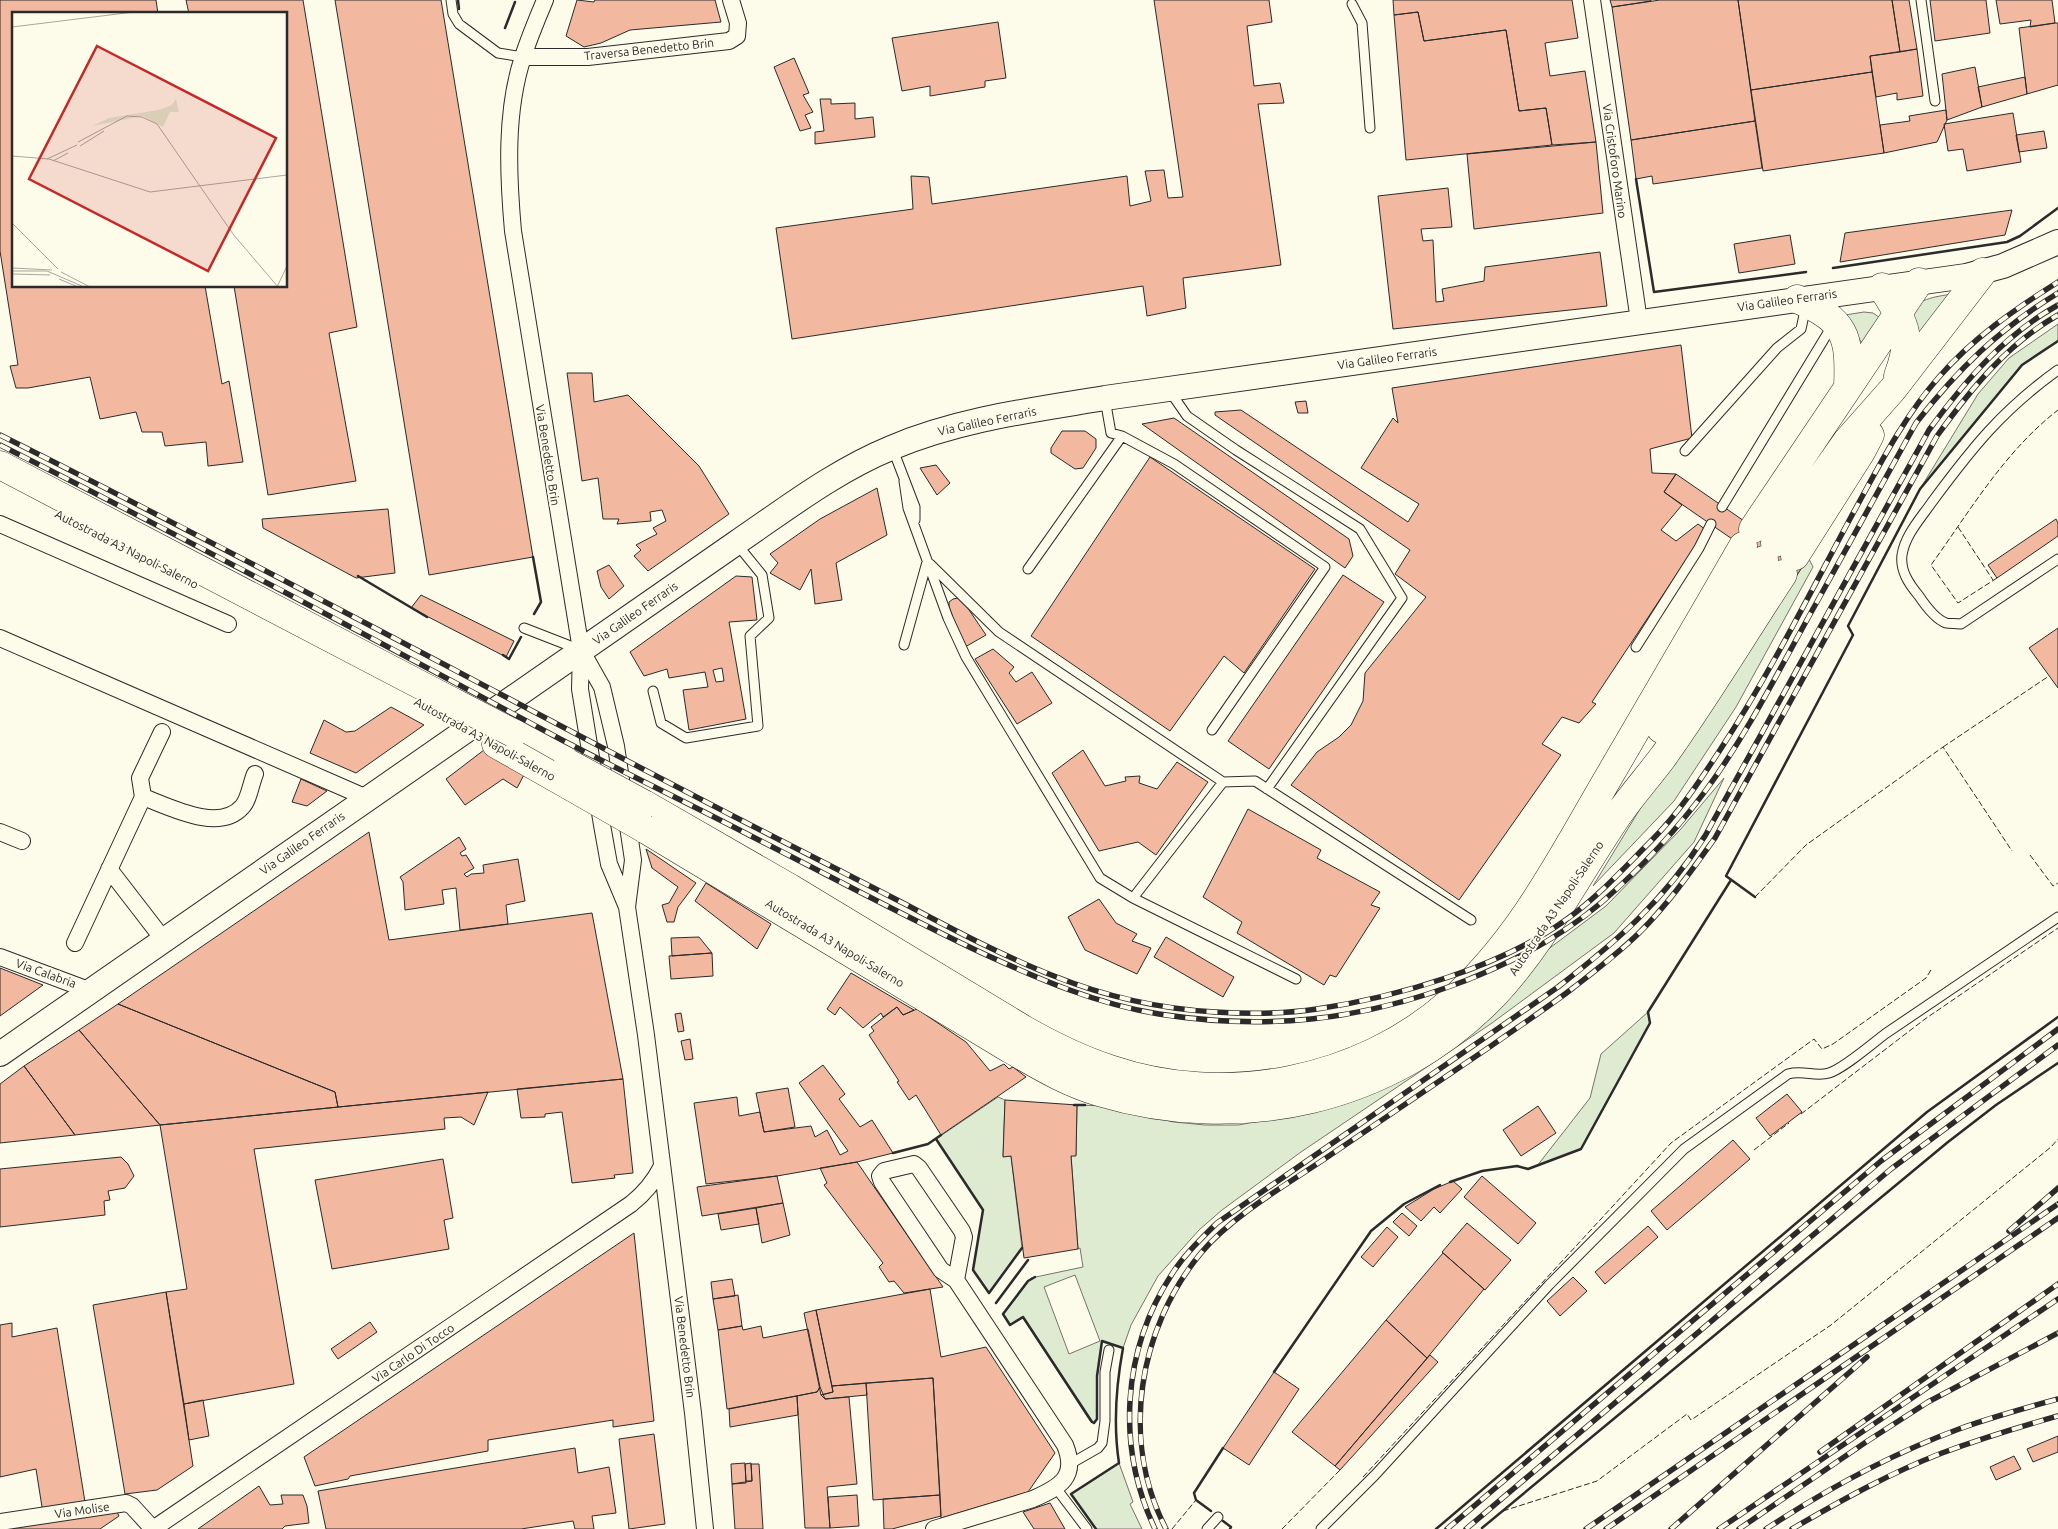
<svg xmlns="http://www.w3.org/2000/svg" width="2058" height="1529" viewBox="0 0 2058 1529" font-family="Ubuntu,sans-serif">
  <style>
    .green { fill: #deebd1; stroke: #74746e; fill-rule: evenodd }
    .building { fill: #f2b8a0; stroke: #2b2b2b; fill-rule: evenodd }
    .lines { fill: none; stroke-linecap: round; stroke-linejoin: round }
    .lane-casing { stroke: #2b2b2b; stroke-width: 11 }
    .street-casing { stroke: #2b2b2b; stroke-width: 18 }
    .secondary-casing { stroke: #2b2b2b; stroke-width: 26 }
    .highway-casing { stroke: #2b2b2b; stroke-width: 29 }
    .lane { stroke: #fdfbea; stroke-width: 9 }
    .street { stroke: #fdfbea; stroke-width: 16 }
    .secondary { stroke: #fdfbea; stroke-width: 24 }
    .highway { stroke: #fdfbea; stroke-width: 28 }
    .rail-casing { stroke: #2b2b2b; stroke-width: 5.5 }
    .rail { stroke: #fdfbea; stroke-width: 4; stroke-dasharray: 11; stroke-linecap: butt }
    .highway-bridge-casing { stroke: #2b2b2b; stroke-width: 29; stroke-linecap: butt }
    .highway-bridge { stroke: #fdfbea; stroke-width: 28 }
    .fence { stroke: #2b2b2b; stroke-width: 1; stroke-dasharray: 6 2.5; stroke-linecap: butt }
    .wall { stroke: #2b2b2b; stroke-width: 2.5 }
    .labels { text-anchor: middle; dominant-baseline: central; stroke-width: 4; stroke-linejoin: round; paint-order: stroke }
    .street-label { font-size: 12px; fill: #2b2b2b; stroke: #fdfbea }
    .inset-road { fill: none; stroke: #a9a89e; stroke-width: 1 }
    .view { fill: #c62828; fill-opacity: 0.15; stroke: #c62828; stroke-width: 2.5 }
    .inset-edge { fill: none; stroke: #2b2b2b; stroke-width: 2.5 }
  </style>
  <rect width="100%" height="100%" fill="#fdfbea"/>
  <!-- green -->
  <path class="green" d="M1951 294 1915 342C1914 335 1911 325 1911 317 1913 298 1937 297 1951 294Z
    M1864 312 1873 313 1880 318 1863 345 1845 315Z
    M2058 324V341L2022 365 1920 489 1978 394 2009 358Z
    M1808 557 1813 567 1736 707 1674 801 1593 886 1643 804Z
    M1724 778 1694 842 1614 933 1492 1023 1301 1152 1222 1210 1199 1230 1158 1276 1131 1325 1123 1348 1102 1341 1097 1376V1419L1094 1423 1090 1421 1023 1318 1010 1325 1003 1315 1031 1278 1083 1267 1080 1248 1078 1249 1071 1156 1076 1155 1077 1105 1107 1106 1174 1122 1205 1125H1238L1311 1112 1543 953 1606 906 1680 830ZM1075 1275 1100 1341 1069 1354 1044 1287Z
    M1648 1012 1650 1023 1581 1149 1537 1166 1590 1098 1601 1054Z
    M998 1097 1005 1100 1003 1156H1011L1022 1248 989 1293 973 1270 983 1210 936 1139Z
    M1119 1463 1133 1502 1130 1504 1142 1529H1096L1071 1494Z"/>
  <!-- building -->
  <path class="building" d="M0 0H156L158 14H14V286H205L222 384 229 381 243 462 208 466 206 442 165 446 162 432H142L136 412 100 419 90 377 28 388H16L10 366 18 365 0 251Z
    M186 0H303L357 327 329 333 356 481 268 495 234 286H286V14H189Z
    M335 0H441L533 557 429 575Z
    M577 0 594 2 595 0H715L721 22 630 30 601 43 584 47 566 36Z
    M1154 0H1269L1272 22 1247 26 1254 86 1280 83 1284 103 1258 104 1281 265 1183 278 1186 308 1147 316 1143 286 792 339 776 228 913 209 911 176 929 177 932 204 1127 176 1130 206 1151 201 1145 171 1164 170 1168 198 1183 197Z
    M1393 0H1572L1578 38 1545 43 1550 76 1585 71 1596 142 1552 145 1546 108 1519 111 1506 30 1424 41 1418 12 1394 15Z
    M1610 0H1651V1L1612 7Z
    M1660 0H1738L1755 121 1631 140 1612 7Z
    M1738 0H1892L1900 52 1870 56 1872 72 1751 90Z
    M1892 0H1909L1917 49 1900 52Z
    M1930 0H1986L1990 33 1935 41Z
    M1996 0H2052L2055 23 2030 27 2031 20 2000 24Z
    M1418 12 1424 41 1506 30 1519 111 1546 108 1552 145 1406 160 1394 15Z
    M998 22 1006 78 985 81V87L930 96V86L902 91 892 38Z
    M2055 23H2058V85L2027 94 2019 28Z
    M1917 49 1923 96 1897 100V93L1876 97 1870 56Z
    M794 58 809 93 803 95 813 112 805 115 811 128 800 131 774 67Z
    M1975 67 1982 107 1947 120 1942 74Z
    M1872 72 1884 153 1763 171 1751 90Z
    M2025 77 2027 94 1982 107 1978 87Z
    M820 99H831V104L855 103V119L873 117 875 137 815 144V132L824 131Z
    M1946 110 1947 120 1937 142 1884 153 1880 125 1910 121 1909 116Z
    M2013 113 2021 162 1967 171 1963 149 1948 151 1944 124Z
    M1755 121 1762 168 1653 184 1652 176 1636 179 1631 140Z
    M2044 131 2047 148 2019 152 2016 135Z
    M1596 142 1603 213 1474 229 1467 154Z
    M1448 188 1452 227 1421 229 1423 241 1433 240 1436 302 1444 301 1442 289 1484 281 1485 267 1600 252 1607 306 1393 329 1378 196Z
    M2012 210 2005 235 1840 262 1845 233Z
    M1790 235 1795 264 1739 273 1734 244Z
    M1681 345 1692 438 1650 449 1652 473 1676 474 1664 492 1682 505 1661 530 1676 541 1698 524 1706 530 1592 702 1596 704 1579 723 1562 717 1542 744 1561 755 1459 900 1291 785 1317 752 1339 737 1351 725 1363 701 1365 673 1426 597 1395 574 1410 550 1215 415V412L1241 410 1408 522 1419 504 1361 468 1393 418 1398 423 1392 388Z
    M567 373H592L594 402 628 395 699 466 729 514 648 571 634 556 641 550 636 545 657 534 653 528 666 521 662 510 650 512 651 521 617 524 619 519H603L598 478 582 481Z
    M1306 401 1308 413H1298L1295 402Z
    M1174 418 1349 539 1353 556 1345 568 1142 424Z
    M1062 431H1085L1096 439V448L1083 468 1075 469 1051 453V448Z
    M1150 457 1315 569 1244 673 1224 656 1170 731 1031 636Z
    M936 465 950 483 937 495 920 468Z
    M1676 474 1805 563 1793 581 1664 492Z
    M877 488 887 535 836 563 842 600 815 604 811 569 800 590 770 573 778 563 770 554 820 519Z
    M388 509 395 573 356 578 263 528 262 519Z
    M2056 519 2058 523V536L1997 578 1988 565Z
    M609 565 624 586 609 599 601 587 597 571Z
    M1343 575 1384 602 1269 769 1228 741Z
    M736 576 752 577 757 620 729 622 746 719 689 730 683 690 708 687 705 672 669 678 667 669 644 676 630 652ZM722 668 724 681 716 682 713 670Z
    M421 595 514 641 506 657 411 608Z
    M958 598 963 601 986 635 965 647 949 609V602L953 599Z
    M2058 628V688L2029 648Z
    M993 649 1014 667 1009 673 1016 682 1032 672 1052 703 1017 724 975 659Z
    M391 707 424 725 356 773 310 753 324 720 346 732 355 731Z
    M484 750 525 773 517 788 503 779 465 805 446 779Z
    M1083 750 1105 786 1126 781 1125 777 1140 776 1139 783 1157 789 1177 762 1208 782 1156 855 1138 842 1099 851 1052 773Z
    M301 779 327 791 307 806 292 802Z
    M1248 809 1321 850 1317 858 1380 892 1371 905 1380 908 1336 977 1330 975 1324 985 1237 933 1242 922 1203 897Z
    M369 832 389 940 592 913 623 1079 338 1107 335 1092 118 1004Z
    M459 837 466 849 460 853 462 856 466 855 474 868 464 874 467 877 471 874 484 873 483 865 518 859 525 901 506 905 508 924 460 930 456 888 442 890 444 904 405 910 403 882 400 877Z
    M646 849 696 883 678 907 674 922H667L662 905 669 903 678 887 652 868Z
    M706 883 771 924 757 949 695 901Z
    M1099 899 1116 923 1137 934 1132 941 1151 948 1137 974 1085 950 1068 917Z
    M699 937 712 953 672 956 671 938Z
    M1166 937 1234 977 1223 997 1154 957Z
    M712 953 713 976 671 979 669 956Z
    M0 968 43 985 0 1016Z
    M851 973 914 1010 903 1015 897 1007 883 1017 881 1013 863 1028 840 1007 835 1015 827 1009Z
    M118 1004 335 1092 338 1107 160 1125 79 1030Z
    M897 1007 903 1015 917 1009 966 1042 990 1071 1004 1064 1009 1069 1013 1067 1026 1077 941 1135 916 1095 909 1100 897 1082 899 1081 869 1035 874 1031 871 1027Z
    M681 1013 684 1031 678 1032 675 1014Z
    M79 1030 160 1125 75 1135 24 1066Z
    M690 1039 693 1059 685 1060 681 1041Z
    M823 1065 845 1094 839 1099 860 1127 872 1120 893 1153 857 1162 777 1176 706 1184 694 1103 737 1097 739 1116 760 1112 764 1132 811 1126 815 1137 827 1130 840 1155 848 1151 799 1083Z
    M24 1066 75 1135 0 1143V1084Z
    M623 1079 633 1173 614 1175 615 1178 572 1183 562 1112 545 1114V1117L521 1118 517 1089Z
    M788 1088 795 1127 764 1132 756 1093Z
    M488 1092 474 1125 461 1117 444 1118 445 1129 254 1149 294 1384 184 1404 166 1292 187 1289 160 1125Z
    M1787 1094 1802 1112 1770 1136 1756 1118Z
    M1005 1100 1077 1105 1076 1156H1071L1078 1249 1024 1258 1011 1156 1003 1157Z
    M1538 1106 1556 1133 1521 1156 1503 1130Z
    M1733 1140 1750 1159 1667 1230 1651 1211Z
    M121 1157 128 1164 134 1176 125 1188 108 1191 110 1200 104 1201 105 1215 0 1227V1169Z
    M443 1159 453 1218 444 1220 449 1249 332 1269 315 1180Z
    M857 1162 943 1287 904 1293 894 1281 889 1282 879 1267 883 1263 824 1185 827 1183 820 1168Z
    M777 1176 783 1203 702 1216 697 1187Z
    M1482 1176 1536 1223 1518 1244 1464 1197Z
    M1453 1181 1462 1189 1440 1213 1434 1207 1421 1221 1405 1207 1434 1189Z
    M783 1203 790 1235 762 1243 756 1208Z
    M756 1208 759 1224 721 1230 718 1214Z
    M1402 1213 1417 1226 1409 1236 1393 1222Z
    M1467 1223 1511 1260 1485 1290 1442 1252Z
    M1648 1226 1658 1237 1605 1284 1595 1272Z
    M1387 1227 1398 1237 1373 1267 1361 1257Z
    M634 1233 654 1421 613 1427V1420L488 1440V1451L350 1476 348 1479 315 1486 304 1457Z
    M1443 1253 1484 1289 1427 1358 1386 1320Z
    M1573 1277 1587 1291 1560 1316 1547 1301Z
    M732 1279 735 1296 713 1299 711 1282Z
    M930 1289 941 1357 986 1347 1055 1453 1028 1492 941 1518 933 1378 832 1386 816 1310Z
    M166 1292 193 1466 157 1490 125 1494 93 1305Z
    M738 1295 742 1326 718 1330 713 1299Z
    M816 1310 833 1392 821 1395 804 1313Z
    M1386 1320 1427 1358 1335 1466 1292 1432Z
    M370 1322 377 1332 338 1359 331 1349Z
    M12 1323V1337L57 1328 85 1502 47 1511 42 1507 36 1469 0 1477V1325Z
    M742 1326 743 1330 761 1326 763 1338 808 1329 820 1387 817 1392 727 1409 718 1330Z
    M1430 1355 1438 1362 1340 1470 1335 1466Z
    M1274 1372 1299 1389 1249 1465 1223 1448Z
    M933 1378 940 1495 873 1500 866 1383Z
    M866 1383 867 1395 825 1399 821 1395 833 1392 832 1386Z
    M820 1387 825 1399 849 1397 857 1484 827 1487 830 1528H805L797 1396 817 1392Z
    M797 1396 798 1415 730 1427 729 1409Z
    M203 1400 209 1436 189 1440 184 1404Z
    M654 1434 665 1524 629 1529 619 1439Z
    M2058 1436V1452L2033 1462 2027 1449Z
    M575 1448 578 1473 609 1467 616 1513 592 1516 594 1529H575L573 1521 521 1529H326L318 1491Z
    M2014 1456 2021 1469 1996 1480 1990 1467Z
    M745 1463 746 1483 732 1484 731 1464Z
    M751 1463 752 1481H746L745 1464Z
    M751 1464H759L763 1529H735L732 1484 752 1481Z
    M259 1486 270 1505 283 1504 281 1495H303L307 1506 309 1523 285 1526 282 1529H198Z
    M857 1495 859 1526 830 1528 828 1497Z
    M940 1495 941 1516 892 1529H884L883 1499Z
    M1050 1503 1065 1529H1034L1023 1512Z
    M117 1512 119 1516 100 1529H4Z"/>
  <g class="lines">
    <!-- lane casing -->
    <g class="lane-casing">
      <path id="lane" d="M451 0 453 14 459 24 498 53 523 57
        M1921 0 1935 101
        M1352 4 1362 23 1370 128
        M2058 370C2002 410 1972 448 1932 502 1921 518 1905 535 1902 555 1900 571 1909 584 1919 596 1925 605 1935 619 1946 623 1950 624 1956 623 1961 624L2058 559
        M1169 390 1187 416 1236 450 1360 529 1402 598 1267 789
        M1105 399 1111 433 1122 436 1174 464 1325 567 1212 730
        M892 447 915 507V520
        M1685 451 1777 348 1801 329 1806 306
        M904 481 908 508 948 618 966 657 1100 878 1133 898 1296 979
        M1722 507 1832 326
        M930 564 999 632 1223 782 1255 781 1471 920
        M1028 569 1122 436
        M524 628 578 649
        M904 645 927 562
        M1636 647 1699 548 1711 524
        M653 691 661 723 686 738 758 726 750 636 769 618 762 575 736 543
        M1133 898 1223 782
        M1070 1464 1098 1448 1102 1443 1105 1421V1372L1109 1350
        M1056 1488 1087 1529
        M1207 1529 1218 1517
        M1321 1529 1375 1475 1549 1285 1684 1149 1788 1074C1803 1070 1816 1077 1829 1073 1843 1069 1872 1044 1885 1034 1943 995 2000 956 2058 917"/>
    </g>
    <!-- street casing -->
    <g class="street-casing">
      <path id="street" d="M545 0C537 19 529 38 523 57 505 111 508 175 513 231L581 650 602 687 616 746 633 860 627 907
        M1592 0 1639 321
        M523 57H588L729 41 737 36 738 23 731 0
        M0 524 228 624
        M0 638 367 798
        M581 650 580 689 602 825 609 864 627 907 646 1035 693 1413 705 1529
        M143 797C170 807 219 833 242 807 249 800 251 783 255 774
        M0 832 22 841
        M109 869 163 939
        M75 943 143 797 140 778 162 732
        M0 957 91 991
        M0 1522 126 1503 132 1506 153 1529
        M153 1529 631 1204C645 1193 654 1182 662 1166
        M934 1529 1033 1499C1060 1487 1078 1477 1065 1445L956 1280 941 1270 882 1182 880 1176 884 1171 914 1164 919 1168 962 1231 964 1237 956 1280"/>
    </g>
    <!-- secondary casing -->
    <g class="secondary-casing">
      <path id="secondary" d="M0 1054 736 543C786 509 835 471 891 448 959 419 1033 410 1105 398L1966 276 2003 266 2058 242"/>
    </g>
    <!-- highway casing -->
    <g class="highway-casing">
      <path id="highway" d="M1882 287C1904 324 1914 333 1898 376
        M1797 299C1846 321 1850 335 1848 387
        M0 465 453 702
        M1753 529 1919 282
        M1775 543 1847 441 1893 389 1983 272
        M1795 556 1861 452 1870 435
        M1661 729 1705 651 1764 560
        M496 744 570 786
        M644 804 790 888 1023 1029C1051 1045 1079 1059 1110 1069 1224 1108 1360 1082 1450 1002 1517 944 1560 861 1604 785 1650 706 1697 626 1743 546
        M645 829 1010 1049C1038 1065 1067 1083 1099 1092 1239 1134 1391 1102 1494 995 1544 942 1577 875 1618 815 1632 795 1648 777 1663 757 1705 698 1743 635 1783 574"/>
    </g>
    <!-- lane -->
    <use href="#lane" class="lane"/>
    <!-- street -->
    <use href="#street" class="street"/>
    <!-- secondary -->
    <use href="#secondary" class="secondary"/>
    <!-- highway -->
    <use href="#highway" class="highway"/>
    <!-- rail casing -->
    <g class="rail-casing">
      <path id="rail" d="M0 435C247 558 490 690 735 817 792 846 848 875 905 904 952 929 1005 957 1054 976 1104 996 1161 1009 1215 1012 1248 1014 1284 1014 1317 1009 1397 997 1501 967 1567 919 1598 897 1624 868 1651 841 1678 814 1699 782 1720 750 1769 675 1809 595 1851 517 1878 468 1902 419 1939 377 1973 338 2015 309 2058 282
        M0 445C189 540 376 640 562 740 625 773 688 803 751 836 828 875 904 916 982 953 1039 979 1096 1004 1159 1014 1209 1022 1260 1024 1311 1019 1409 1009 1527 966 1602 902 1640 869 1676 831 1706 790 1745 737 1776 676 1808 618 1844 553 1880 488 1916 423 1958 369 1999 329 2058 293
        M2009 1231 2058 1188
        M1820 1452 2058 1284
        M1155 1529C1116 1447 1122 1350 1172 1274 1184 1255 1201 1239 1217 1223L1558 987C1618 940 1663 902 1705 836L1929 430C1965 381 2004 335 2058 305
        M1166 1529C1120 1440 1138 1329 1201 1253 1231 1217 1284 1186 1323 1160 1379 1122 1435 1084 1491 1046 1518 1027 1547 1008 1573 988 1596 970 1620 952 1640 932 1669 903 1692 870 1715 838L1937 436C1971 389 2007 344 2058 315
        M1447 1529 1881 1161 2058 1029
        M1466 1529 1891 1169 2058 1045
        M1586 1529 2058 1204
        M1606 1529 2058 1218
        M1671 1529 1867 1357
        M1719 1529 2058 1299
        M1739 1529 1866 1442 1928 1402 2058 1333
        M1766 1529C1827 1489 1891 1454 1959 1429 1992 1417 2025 1408 2058 1399
        M1792 1529C1840 1501 1890 1473 1942 1453 1980 1439 2019 1427 2058 1416"/>
    </g>
    <!-- rail -->
    <use href="#rail" class="rail"/>
    <!-- highway-bridge casing -->
    <g class="highway-bridge-casing">
      <path id="highway-bridge" d="M453 702 513 733
        M568 763 644 804
        M570 786 645 829"/>
    </g>
    <!-- highway-bridge -->
    <use href="#highway-bridge" class="highway-bridge"/>
    <!-- fence -->
    <path class="fence" d="M1958 527 1993 580
      M1997 578 1958 603 1931 565C1970 511 2004 452 2058 410
      M1943 747 2049 676
      M2030 855 2053 886 2058 883
      M1755 897 1806 845 1943 747 2012 851
      M1801 1114 1925 1019 2058 928
      M1754 1150 1789 1123
      M1363 1477 1671 1143 1814 1039 1822 1049 1833 1044 1926 978 1931 970
      M1503 1511 1597 1481 1687 1414 1691 1420 1831 1325 2051 1147 2058 1139
      M1172 1529 1196 1500
      M1282 1529 1340 1470"/>
    <!-- wall -->
    <path class="wall" d="M458 0 459 9
      M505 28 515 2
      M1636 179 1654 292 1806 272
      M1833 268 2007 242 2020 236 2058 208
      M533 557 541 602 534 614
      M358 576 427 617
      M503 655 509 659 521 637
      M1755 897 1726 876 1853 635 1848 626 1920 489 2022 365 2058 341
      M1074 1105H1085
      M936 1139 983 1210 973 1270 989 1293 1022 1248
      M893 1153 928 1144 941 1135
      M1450 1182 1482 1171 1517 1166 1528 1169 1581 1149 1650 1023 1648 1012 1731 880
      M1035 1277 1028 1281 1003 1314 1010 1325 1023 1317 1092 1422 1094 1423 1097 1419V1376L1102 1341 1123 1348C1116 1386 1113 1424 1119 1463L1071 1494 1096 1529
      M996 1303 1028 1260
      M1274 1372 1371 1231 1404 1204 1440 1185
      M1211 1511 1196 1500 1194 1493 1223 1448
      M1223 1521 1231 1527 1230 1529
      M1482 1528 1948 1142 1996 1105 2058 1063
      M1436 1529 1927 1112 2058 1017"/>
  </g>
  <g class="labels">
    <!-- street labels -->
    <g class="street-label">
      <text transform="translate(649 49) rotate(-6)">Traversa Benedetto Brin</text>
      <text transform="translate(1615 161) rotate(82)">Via Cristoforo Marino</text>
      <text transform="translate(1787 300) rotate(-8)">Via Galileo Ferraris</text>
      <text transform="translate(1387 358) rotate(-8)">Via Galileo Ferraris</text>
      <text transform="translate(987 421) rotate(-12)">Via Galileo Ferraris</text>
      <text transform="translate(548 455) rotate(81)">Via Benedetto Brin</text>
      <text transform="translate(127 549) rotate(27)">Autostrada A3 Napoli-Salerno</text>
      <text transform="translate(635 613) rotate(-35)">Via Galileo Ferraris</text>
      <text transform="translate(485 739) rotate(29)">Autostrada A3 Napoli-Salerno</text>
      <text transform="translate(302 843) rotate(-35)">Via Galileo Ferraris</text>
      <text transform="translate(1556 908) rotate(-56)">Autostrada A3 Napoli-Salerno</text>
      <text transform="translate(835 943) rotate(31)">Autostrada A3 Napoli-Salerno</text>
      <text transform="translate(46 973) rotate(20)">Via Calabria</text>
      <text transform="translate(685 1347) rotate(83)">Via Benedetto Brin</text>
      <text transform="translate(413 1353) rotate(-34)">Via Carlo Di Tocco</text>
      <text transform="translate(82 1510) rotate(-8)">Via Molise</text>
    </g>
  </g>
  <!-- overview -->
  <g transform="translate(12 12)">
    <rect width="275" height="275" fill="#fdfbea"/>
    <path d="M164 87 167 100H158L151 115 131 104 80 114 97 106 146 98 160 93Z" fill="#deebd1"/>
    <path class="inset-road" d="M0 15 122 0M66 130 115 104 130 105 145 112 221 222 266 275M68 134 92 119M0 144 37 147 138 180 275 163M35 147 65 133M41 149 56 141M0 211 46 257M0 256 40 258M0 259H35L72 275M49 260 78 275M0 262 38 263M47 267 66 275M265 275 275 254"/>
    <path class="view" d="M85 34 264 126 196 259 17 167Z"/>
    <rect width="275" height="275" class="inset-edge"/>
  </g>
</svg>
